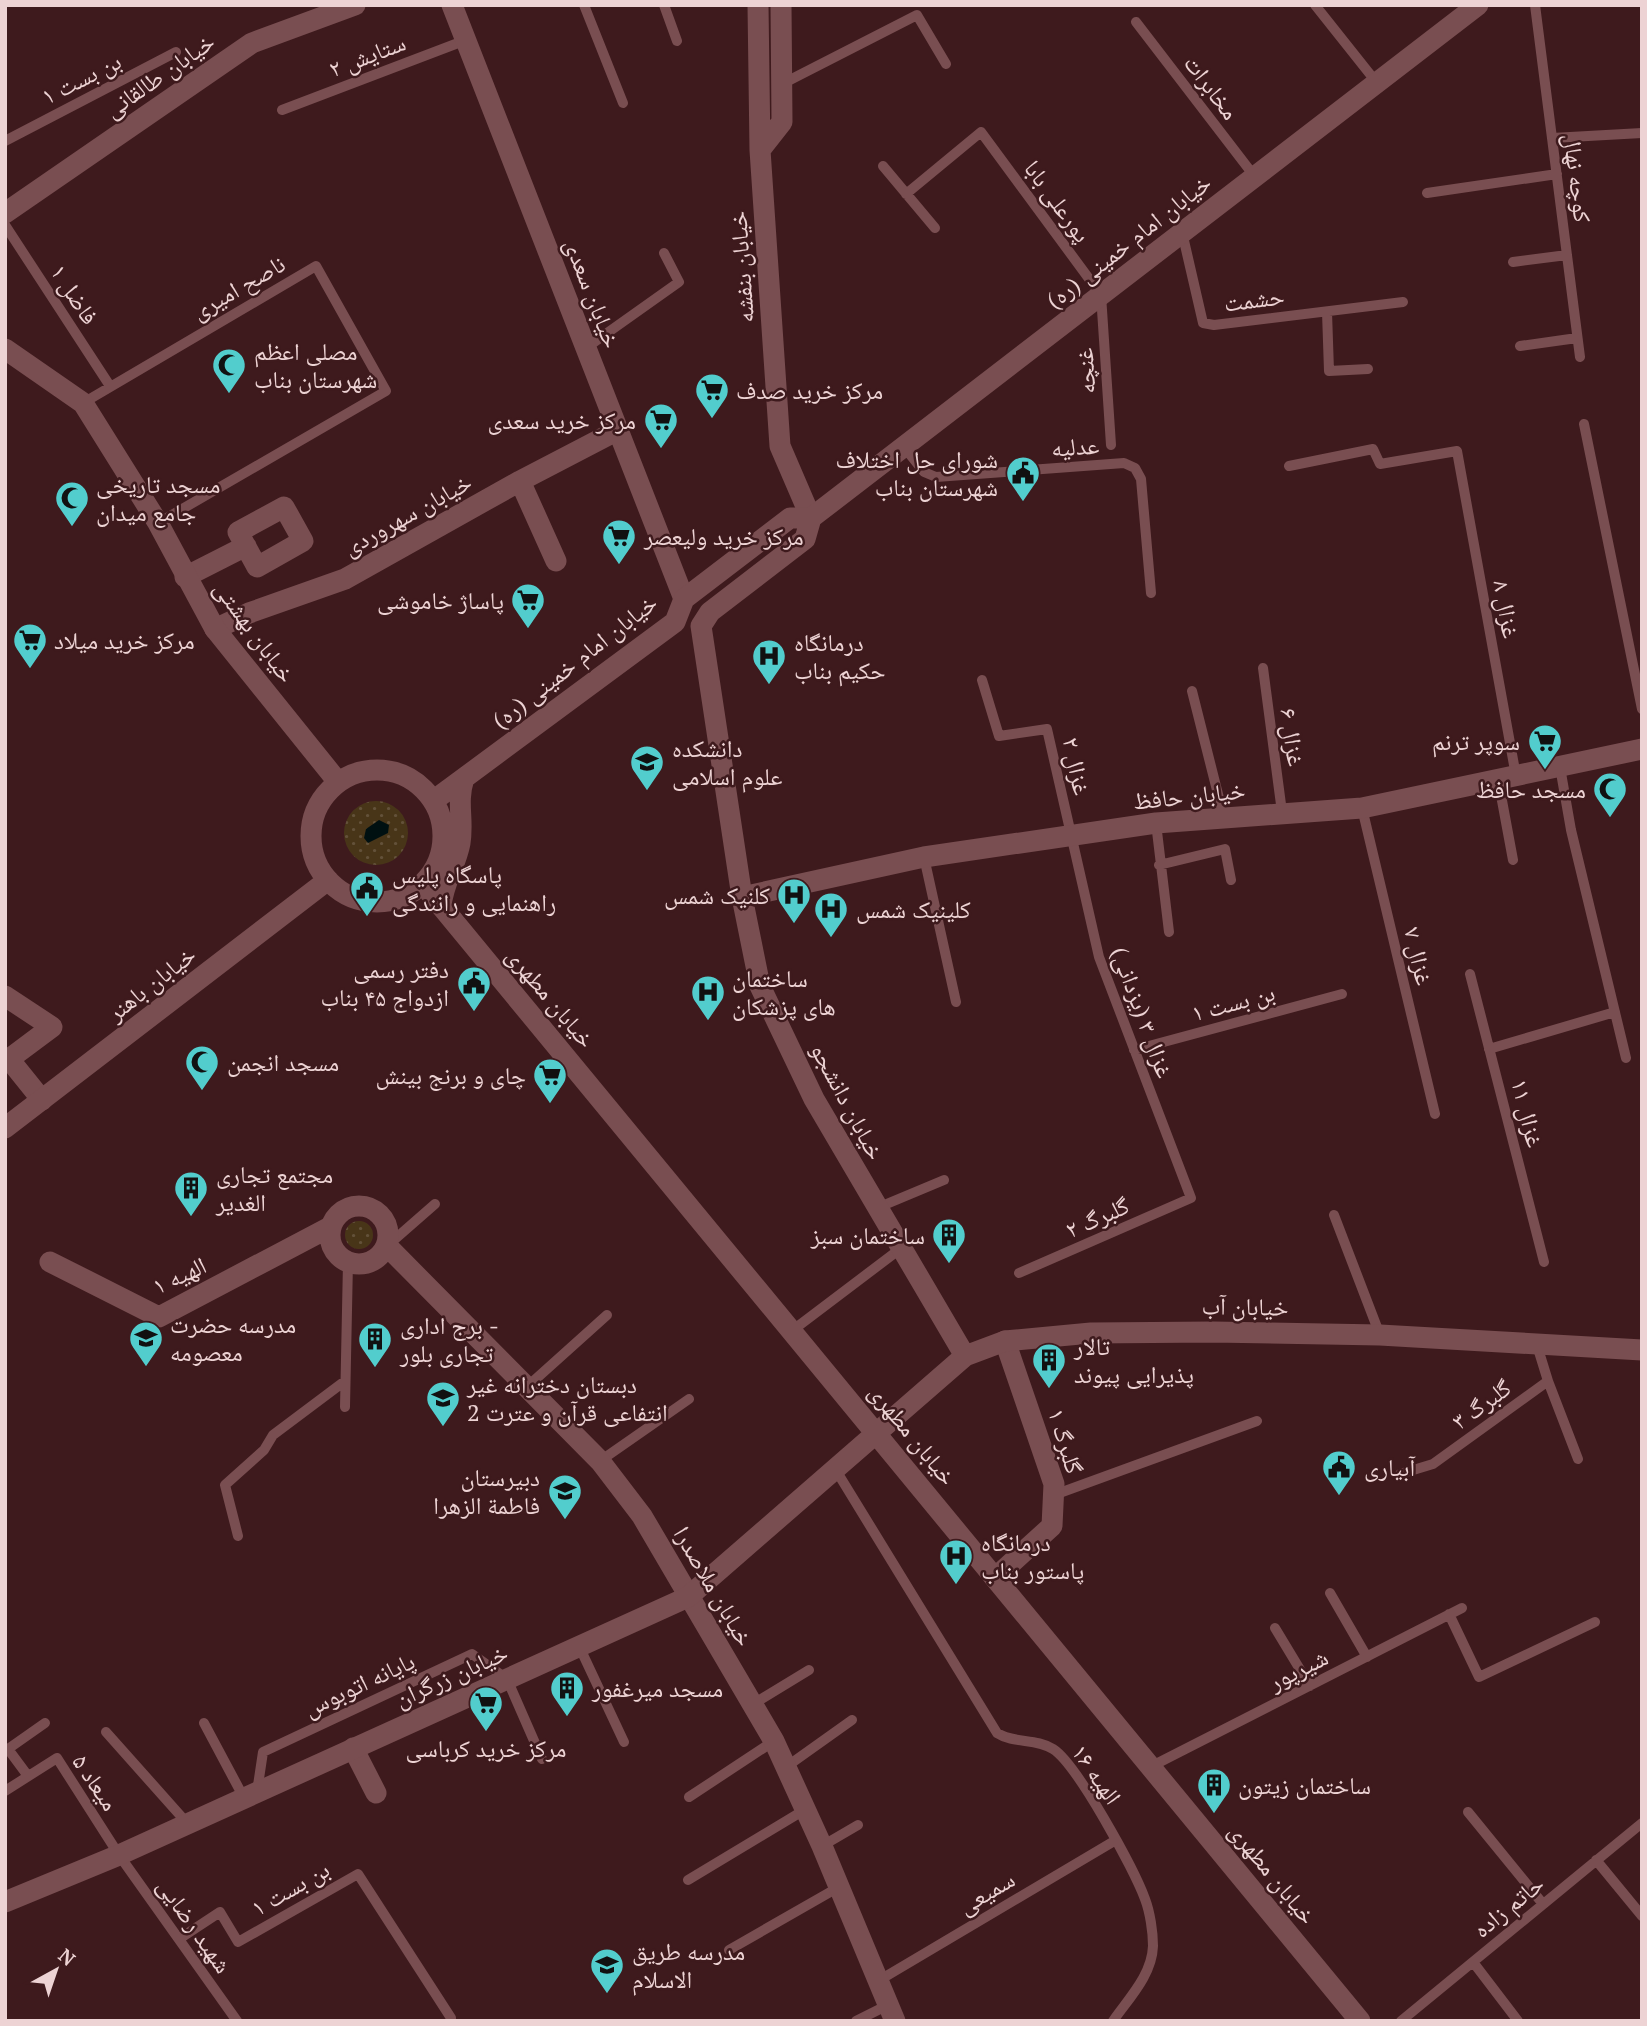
<svg xmlns="http://www.w3.org/2000/svg" width="1647" height="2026" viewBox="0 0 1647 2026" font-family="'PT Serif','Noto Naskh Arabic',serif">
  <style>
    .green { fill: url(#green-dots) }
    .water { fill: #001011 }
    .lines { fill: none; stroke-linecap: round; stroke-linejoin: round }
    .lane { stroke: #794e51; stroke-width: 10 }
    .street { stroke: #794e51; stroke-width: 21 }
    .secondary { stroke: #794e51; stroke-width: 21 }
    .labels { text-anchor: middle; dominant-baseline: central; stroke-width: 5; stroke-linejoin: round; paint-order: stroke }
    .street-label { font-size: 24px; fill: #edd3d4; stroke: #3e1a1d }
    .poi-label { font-size: 24px; fill: #edd3d4; stroke: #3e1a1d; text-anchor: start }
  </style>
  <defs>
    <pattern id="green-dots" width="8" height="8" patternUnits="userSpaceOnUse" patternTransform="scale(1.75)"><rect width="8" height="8" fill="#483518"/><path d="M2 2h.1M6 6h.1" fill="none" stroke="#635139" stroke-width="1.8" stroke-linecap="round"/></pattern>
  </defs>
  <rect width="100%" height="100%" fill="#3e1a1d"/>
  <!-- green -->
  <path class="green" d="M344 833a32 32 0 1 1 64 0a32 32 0 1 1-64 0Z
    M345 1235a14 14 0 1 1 28 0a14 14 0 1 1-28 0Z"/>
  <!-- water -->
  <path class="water" d="M379 820 389 825 388 833 368 843 364 838 366 829Z"/>
  <g class="lines">
    <!-- lane -->
    <path class="lane" d="M584 5 623 103
      M664 5 677 41
      M1315 5 1377 83
      M1535 5 1580 357
      M1136 22 1255 177
      M782 84 917 15 946 64
      M282 110 466 40
      M1552 138 1642 133
      M5 141 176 52
      M883 166 935 228
      M1427 193 1557 174
      M906 194 981 132 1101 295 1111 445
      M5 225 110 386
      M1182 232 1203 323 1214 325 1403 302
      M1513 262 1567 255
      M1327 312 1329 371 1368 369
      M1520 346 1577 338
      M586 348 679 282 664 253
      M83 403 316 266 386 391 158 523
      M1584 424 1642 709
      M904 447 924 472 936 477 1124 463 1135 468 1141 479 1151 593
      M1289 466 1373 449 1380 464 1457 451 1516 776
      M1263 668 1282 812
      M982 680 999 736 1047 729 1099 957 1191 1198 1019 1273
      M1192 691 1224 818
      M1560 767 1571 830 1626 1058
      M1498 779 1513 860
      M1362 808 1435 1114
      M1156 823 1169 932
      M924 857 956 1002
      M1159 865 1225 849 1231 880
      M1470 974 1544 1262
      M1489 1049 1615 1012
      M1134 1050 1342 994
      M877 1208 944 1180
      M1334 1215 1380 1335
      M387 1246 435 1204
      M793 1330 900 1249
      M1548 1381 1578 1459
      M528 1386 607 1315
      M345 1407 348 1262
      M600 1461 689 1399
      M834 1467 997 1733C1014 1744 1036 1738 1053 1749 1077 1764 1134 1869 1145 1899 1150 1912 1153 1932 1153 1946 1152 1975 1129 1998 1113 2021
      M1400 1474 1433 1464 1548 1381 1536 1342
      M1054 1495 1257 1421
      M238 1536 225 1485 264 1450 273 1435 345 1381
      M1330 1593 1367 1657
      M1449 1614 1479 1677 1595 1622
      M1275 1628 1310 1686
      M579 1646 624 1742
      M753 1704 809 1670
      M204 1723 244 1798
      M106 1732 187 1823
      M1152 1766 1462 1608
      M786 1767 852 1720
      M28 1776 8 1749 45 1723
      M5 1791 57 1758 119 1855 237 2021
      M257 1792 263 1752 472 1654 507 1679 542 1759
      M689 1797 774 1741
      M1468 1812 1543 1904
      M822 1846 858 1825
      M1596 1860 1642 1916
      M688 1880 806 1809
      M179 1939 220 1912 238 1942 358 1874 451 2018
      M729 1950 839 1887
      M1473 1962 1518 2021
      M878 1981 1116 1840
      M856 2021 888 2005
      M1401 2021 1642 1823"/>
    <!-- street -->
    <path class="street" d="M452 5 684 599
      M758 5 760 150 780 446 811 518
      M760 150 782 122 781 5
      M520 481 556 561
      M284 507 303 541 257 567 238 532Z
      M185 577 246 546
      M215 629 249 613 345 579 520 481 618 430
      M742 897 924 857 1156 823 1362 808 1642 749
      M5 996 52 1027 5 1062
      M9 1059 42 1100
      M330 1235a29 29 0 1 1 58 0a29 29 0 1 1-58 0Z
      M387 1246 600 1461 642 1516 774 1741 822 1846 895 2021
      M50 1262 159 1317 330 1227
      M996 1577 1052 1526 1054 1484 1005 1341
      M353 1748 376 1793"/>
    <!-- secondary -->
    <path class="secondary" d="M5 213 252 43 355 5
      M5 349 83 403 158 523 215 629 338 782
      M811 518 805 539 710 612 701 626 742 897 760 986 814 1099 965 1356
      M311 836a66 66 0 1 1 132 0a66 66 0 1 1-132 0Z
      M433 801 675 622 684 599 790 518H811L1478 5
      M423 884 1360 2021
      M441 906C443 883 456 865 460 843 464 819 456 803 464 778
      M5 1128 328 880
      M5 1902 119 1855 688 1597 965 1356 1005 1341 1091 1333 1213 1332 1380 1335 1642 1350"/>
  </g>
  <!-- icons -->
  <defs>
    <g id="mosque-pin" transform="scale(1.75)"><path d="M0 17L-7.5 6A9.5 9.5 0 1 1 7.5 6Z" fill="#52cdcd" stroke="#3e1a1d"/><path d="M3.5-4.9A6 6 0 1 0 3.5 4.9A5 5 0 1 1 3.5-4.9Z" fill="#111"/></g>
    <g id="supermarket-pin" transform="scale(1.75)"><path d="M0 17L-7.5 6A9.5 9.5 0 1 1 7.5 6Z" fill="#52cdcd" stroke="#3e1a1d"/><path d="M-6-5.5h2.5l.6 2H6L4.5 2H-2.5L-4.4-4H-6ZM-1.5 3.2a1.3 1.3 0 1 0 .1 0ZM3 3.2a1.3 1.3 0 1 0 .1 0Z" fill="#111"/></g>
    <g id="civic-pin" transform="scale(1.75)"><path d="M0 17L-7.5 6A9.5 9.5 0 1 1 7.5 6Z" fill="#52cdcd" stroke="#3e1a1d"/><path d="M-.6-6.5H3V-4.5H.6V-3L4-1V1h2V6H-6V1h2V-1L-.6-3ZM-1.2 2.5V6h2.4V2.5Z" fill="#111"/></g>
    <g id="hospital-pin" transform="scale(1.75)"><path d="M0 17L-7.5 6A9.5 9.5 0 1 1 7.5 6Z" fill="#52cdcd" stroke="#3e1a1d"/><path d="M-5-5h3v3.5h4V-5h3V5h-3V1.5h-4V5h-3Z" fill="#111"/></g>
    <g id="university-pin" transform="scale(1.75)"><path d="M0 17L-7.5 6A9.5 9.5 0 1 1 7.5 6Z" fill="#52cdcd" stroke="#3e1a1d"/><path d="M0-5L7-2L0 1L-7-2ZM-4 1L0 2.5L4 1V4Q0 6-4 4Z" fill="#111"/></g>
    <g id="building-pin" transform="scale(1.75)"><path d="M0 17L-7.5 6A9.5 9.5 0 1 1 7.5 6Z" fill="#52cdcd" stroke="#3e1a1d"/><path d="M-4-6H4V6H1V3H-1V6H-4ZM-2.5-4.3h1.7v1.8h-1.7ZM.8-4.3h1.7v1.8H.8ZM-2.5-1h1.7V.8h-1.7ZM.8-1h1.7V.8H.8Z" fill="#111"/></g>
    <g id="school-pin" transform="scale(1.75)"><path d="M0 17L-7.5 6A9.5 9.5 0 1 1 7.5 6Z" fill="#52cdcd" stroke="#3e1a1d"/><path d="M0-5L7-2L0 1L-7-2ZM-4 1L0 2.5L4 1V4Q0 6-4 4Z" fill="#111"/></g>
  </defs>
  <g fill-rule="evenodd">
    <use href="#mosque-pin" x="229" y="365"/>
    <use href="#supermarket-pin" x="712" y="390"/>
    <use href="#supermarket-pin" x="661" y="420"/>
    <use href="#civic-pin" x="1023" y="473"/>
    <use href="#mosque-pin" x="72" y="498"/>
    <use href="#supermarket-pin" x="619" y="536"/>
    <use href="#supermarket-pin" x="528" y="600"/>
    <use href="#supermarket-pin" x="30" y="640"/>
    <use href="#hospital-pin" x="769" y="656"/>
    <use href="#supermarket-pin" x="1545" y="741"/>
    <use href="#university-pin" x="647" y="762"/>
    <use href="#mosque-pin" x="1610" y="789"/>
    <use href="#civic-pin" x="367" y="888"/>
    <use href="#hospital-pin" x="794" y="895"/>
    <use href="#hospital-pin" x="831" y="909"/>
    <use href="#civic-pin" x="474" y="983"/>
    <use href="#hospital-pin" x="708" y="992"/>
    <use href="#mosque-pin" x="202" y="1062"/>
    <use href="#supermarket-pin" x="550" y="1075"/>
    <use href="#building-pin" x="191" y="1188"/>
    <use href="#building-pin" x="949" y="1235"/>
    <use href="#school-pin" x="146" y="1338"/>
    <use href="#building-pin" x="375" y="1339"/>
    <use href="#building-pin" x="1049" y="1360"/>
    <use href="#school-pin" x="443" y="1398"/>
    <use href="#civic-pin" x="1339" y="1467"/>
    <use href="#school-pin" x="565" y="1491"/>
    <use href="#hospital-pin" x="956" y="1556"/>
    <use href="#building-pin" x="567" y="1688"/>
    <use href="#supermarket-pin" x="486" y="1703"/>
    <use href="#building-pin" x="1214" y="1785"/>
    <use href="#school-pin" x="607" y="1965"/>
  </g>
  <g class="labels">
    <!-- street labels -->
    <g class="street-label">
      <text transform="translate(367 55) rotate(-21)">ستایش ۲</text>
      <text transform="translate(159 75) rotate(-35)">خیابان طالقانی</text>
      <text transform="translate(81 78) rotate(-27)">بن بست ۱</text>
      <text transform="translate(1212 87) rotate(53)">مخابرات</text>
      <text transform="translate(1578 178) rotate(83)">کوچه نهال</text>
      <text transform="translate(1058 201) rotate(54)">پورعلی بابا</text>
      <text transform="translate(1128 241) rotate(-38)">خیابان امام خمینی (ره)</text>
      <text transform="translate(741 267) rotate(-94)">خیابان بنفشه</text>
      <text transform="translate(238 287) rotate(-30)">ناصح امیری</text>
      <text transform="translate(593 293) rotate(69)">خیابان سعدی</text>
      <text transform="translate(75 294) rotate(57)">فاضل ۱</text>
      <text transform="translate(1254 299) rotate(-7)">حشمت</text>
      <text transform="translate(1085 371) rotate(-94)">غنچه</text>
      <text transform="translate(1075 446) rotate(-4)">عدلیه</text>
      <text transform="translate(407 514) rotate(-29)">خیابان سهروردی</text>
      <text transform="translate(1507 609) rotate(80)">غزال ۸</text>
      <text transform="translate(255 631) rotate(54)">خیابان بهشتی</text>
      <text transform="translate(574 661) rotate(-38)">خیابان امام خمینی (ره)</text>
      <text transform="translate(1293 737) rotate(82)">غزال ۶</text>
      <text transform="translate(1077 766) rotate(78)">غزال ۲</text>
      <text transform="translate(1189 795) rotate(-6)">خیابان حافظ</text>
      <text transform="translate(1419 956) rotate(77)">غزال ۷</text>
      <text transform="translate(151 983) rotate(-38)">خیابان باهنر</text>
      <text transform="translate(551 997) rotate(50)">خیابان مطهری</text>
      <text transform="translate(1233 1002) rotate(-15)">بن بست ۱</text>
      <text transform="translate(1143 1012) rotate(70)">غزال ۳ (یزدانی)</text>
      <text transform="translate(848 1101) rotate(62)">خیابان دانشجو</text>
      <text transform="translate(1528 1113) rotate(76)">غزال ۱۱</text>
      <text transform="translate(1097 1217) rotate(-24)">گلبرگ ۲</text>
      <text transform="translate(179 1275) rotate(-25)">الهیه ۱</text>
      <text transform="translate(1245 1306) rotate(1)">خیابان آب</text>
      <text transform="translate(1481 1404) rotate(-36)">گلبرگ ۳</text>
      <text transform="translate(913 1434) rotate(51)">خیابان مطهری</text>
      <text transform="translate(1066 1441) rotate(73)">گلبرگ ۱</text>
      <text transform="translate(714 1586) rotate(60)">خیابان ملاصدرا</text>
      <text transform="translate(1298 1669) rotate(-27)">شیرپور</text>
      <text transform="translate(451 1675) rotate(-24)">خیابان زرگران</text>
      <text transform="translate(359 1684) rotate(-25)">پایانه اتوبوس</text>
      <text transform="translate(1097 1774) rotate(55)">الهیه ۱۶</text>
      <text transform="translate(96 1782) rotate(56)">میعاد ۵</text>
      <text transform="translate(1273 1873) rotate(51)">خیابان مطهری</text>
      <text transform="translate(290 1888) rotate(-30)">بن بست ۱</text>
      <text transform="translate(986 1892) rotate(-31)">سمیعی</text>
      <text transform="translate(1508 1906) rotate(-39)">حاتم زاده</text>
      <text transform="translate(195 1925) rotate(55)">شهید رضایی</text>
    </g>
    <!-- poi labels -->
    <g class="poi-label">
      <text x="254" y="351">مصلی اعظم<tspan x="254" dy="28">شهرستان بناب</tspan></text>
      <text x="736" y="390">مرکز خرید صدف</text>
      <text x="636" y="420" text-anchor="end">مرکز خرید سعدی</text>
      <text x="998" y="459" text-anchor="end">شورای حل اختلاف<tspan x="998" dy="28">شهرستان بناب</tspan></text>
      <text x="96" y="484">مسجد تاریخی<tspan x="96" dy="28">جامع میدان</tspan></text>
      <text x="644" y="536">مرکز خرید ولیعصر</text>
      <text x="504" y="600" text-anchor="end">پاساژ خاموشی</text>
      <text x="54" y="640">مرکز خرید میلاد</text>
      <text x="794" y="642">درمانگاه<tspan x="794" dy="28">حکیم بناب</tspan></text>
      <text x="1520" y="741" text-anchor="end">سوپر ترنم</text>
      <text x="672" y="748">دانشکده<tspan x="672" dy="28">علوم اسلامی</tspan></text>
      <text x="1586" y="789" text-anchor="end">مسجد حافظ</text>
      <text x="392" y="874">پاسگاه پلیس<tspan x="392" dy="28">راهنمایی و رانندگی</tspan></text>
      <text x="770" y="895" text-anchor="end">کلنیک شمس</text>
      <text x="856" y="909">کلینیک شمس</text>
      <text x="449" y="969" text-anchor="end">دفتر رسمی<tspan x="449" dy="28">ازدواج ۴۵ بناب</tspan></text>
      <text x="732" y="978">ساختمان<tspan x="732" dy="28">های پزشکان</tspan></text>
      <text x="227" y="1062">مسجد انجمن</text>
      <text x="526" y="1075" text-anchor="end">چای و برنج بینش</text>
      <text x="216" y="1174">مجتمع تجاری<tspan x="216" dy="28">الغدیر</tspan></text>
      <text x="925" y="1235" text-anchor="end">ساختمان سبز</text>
      <text x="170" y="1324">مدرسه حضرت<tspan x="170" dy="28">معصومه</tspan></text>
      <text x="400" y="1325">برج اداری -<tspan x="400" dy="28">تجاری بلور</tspan></text>
      <text x="1074" y="1346">تالار<tspan x="1074" dy="28">پذیرایی پیوند</tspan></text>
      <text x="467" y="1384">دبستان دخترانه غیر<tspan x="467" dy="28">انتفاعی قرآن و عترت 2</tspan></text>
      <text x="1364" y="1467">آبیاری</text>
      <text x="540" y="1477" text-anchor="end">دبیرستان<tspan x="540" dy="28">فاطمة الزهرا</tspan></text>
      <text x="981" y="1542">درمانگاه<tspan x="981" dy="28">پاستور بناب</tspan></text>
      <text x="592" y="1688">مسجد میرغفور</text>
      <text x="486" y="1748" text-anchor="middle">مرکز خرید کرباسی</text>
      <text x="1238" y="1785">ساختمان زیتون</text>
      <text x="632" y="1951">مدرسه طریق<tspan x="632" dy="28">الاسلام</tspan></text>
    </g>
  </g>
  <!-- border -->
  <rect width="1647" height="2026" fill="none" stroke="#edd3d4" stroke-width="14"/>
  <!-- north arrow -->
  <g transform="translate(56 1970) rotate(40)" stroke="#3e1a1d" stroke-width="5" paint-order="stroke">
  <path d="M0-5L12 26L0 18L-12 26Z" fill="#edd3d4"/>
  <text y="-10" font-size="19" font-weight="bold" text-anchor="middle" fill="#edd3d4">N</text>
  </g>
</svg>
